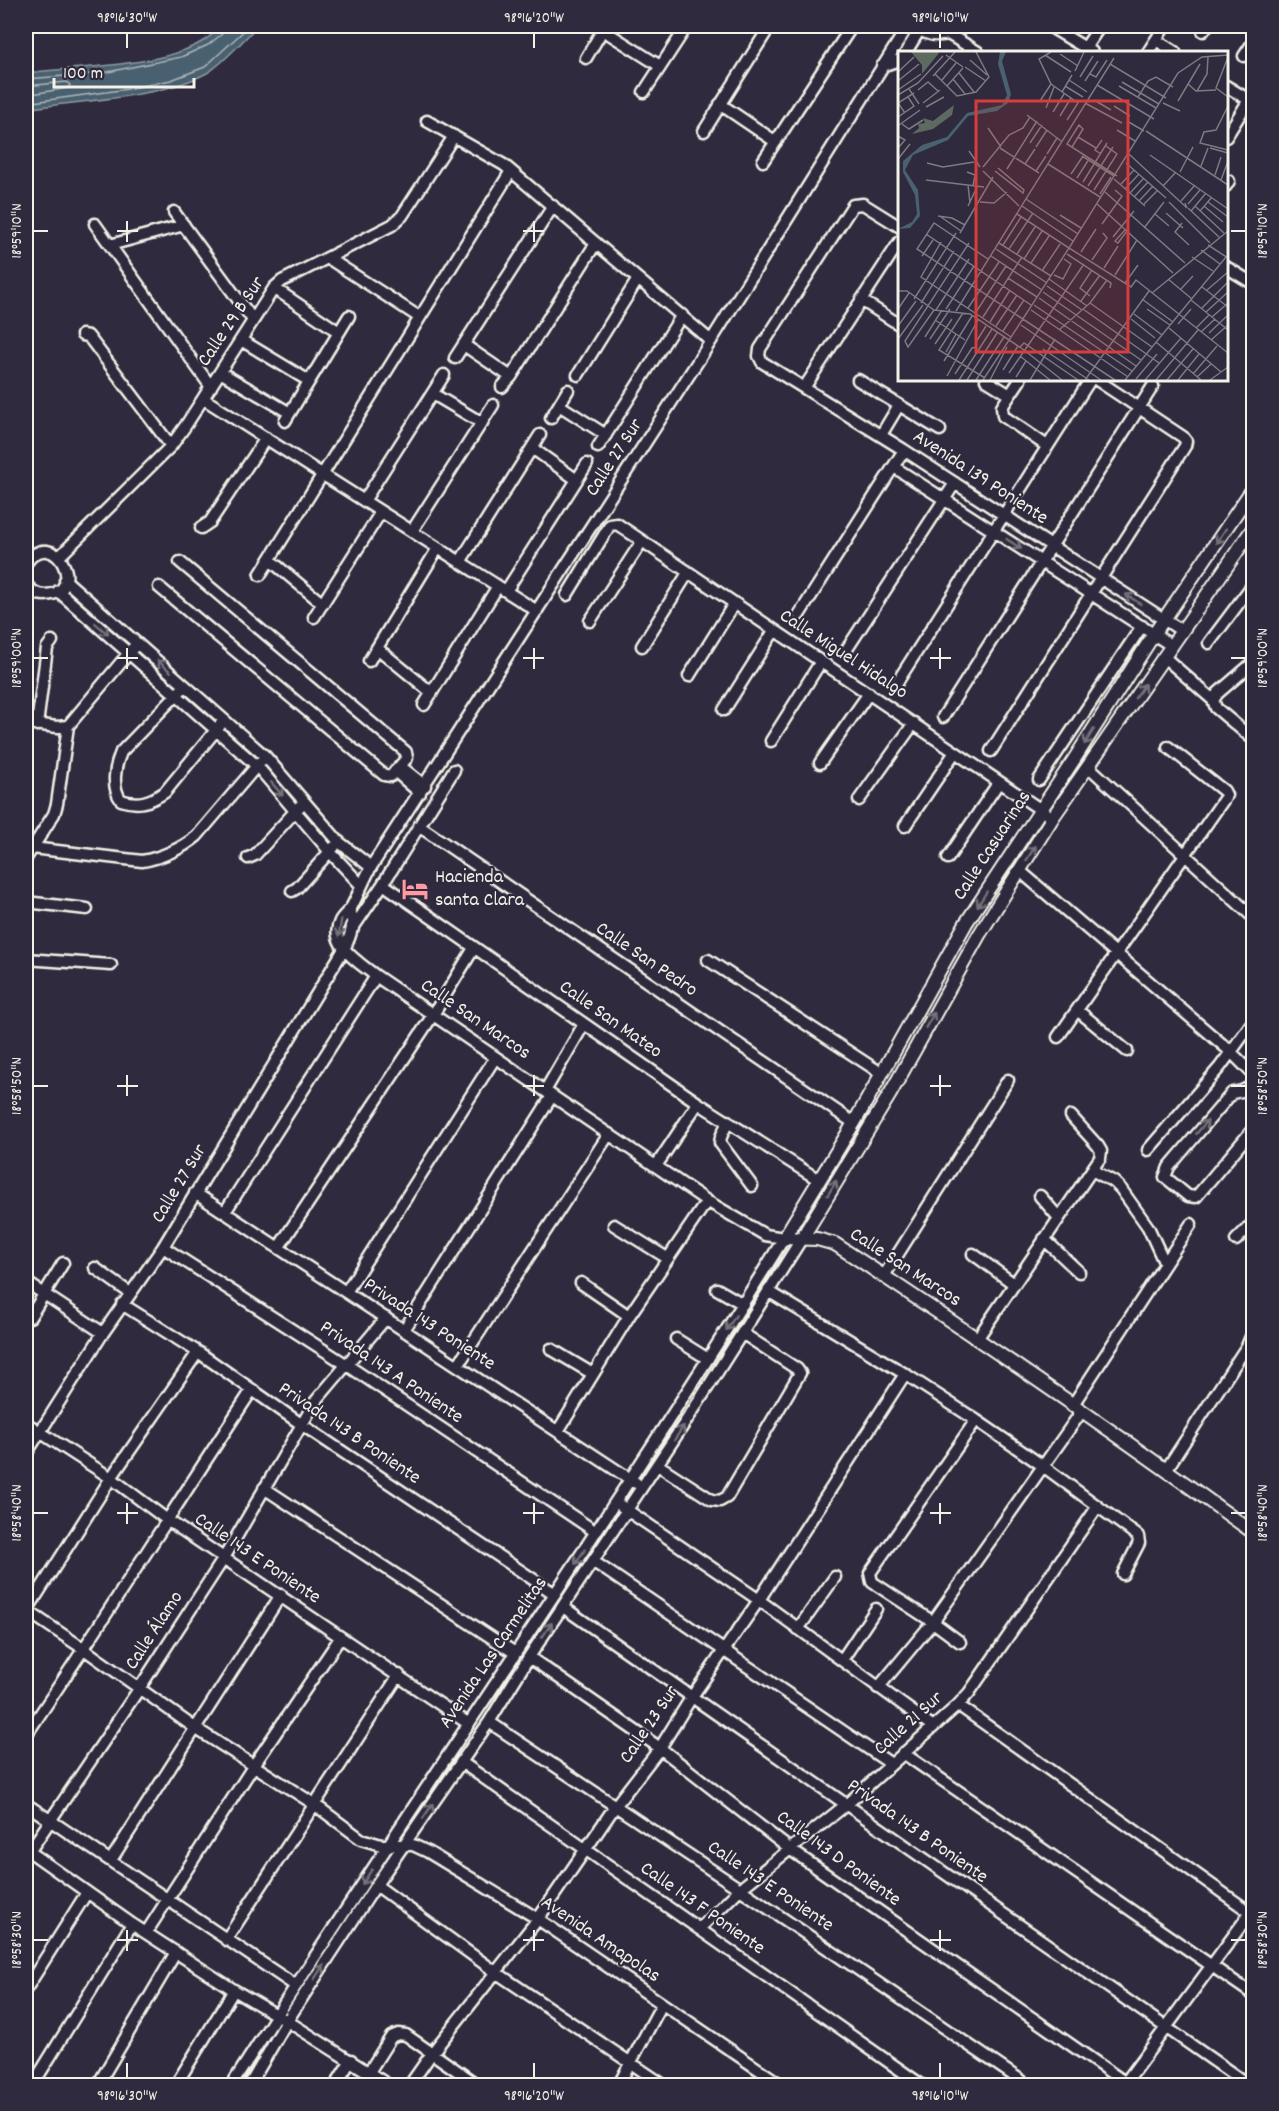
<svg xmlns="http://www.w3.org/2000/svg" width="1279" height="2111" viewBox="0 0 1279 2111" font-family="Dekko,sans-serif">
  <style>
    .water { fill: #496171; stroke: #8d9ba1; stroke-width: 1.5 }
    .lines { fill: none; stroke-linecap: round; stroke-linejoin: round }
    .shore { stroke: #b0b7b8; stroke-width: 1.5 }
    .minor-casing { stroke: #f4f1e8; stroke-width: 15 }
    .major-casing { stroke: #f4f1e8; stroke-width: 16 }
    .minor { stroke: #2f2a3d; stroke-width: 10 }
    .major { stroke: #2f2a3d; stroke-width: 12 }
    .oneway { stroke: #747079 }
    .ticks { fill: none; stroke: #f4f1e8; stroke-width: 2 }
    .labels { text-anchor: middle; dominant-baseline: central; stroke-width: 4.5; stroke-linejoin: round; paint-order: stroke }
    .street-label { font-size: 20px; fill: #f4f1e8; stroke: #2f2a3d }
    .poi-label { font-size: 20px; fill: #f4f1e8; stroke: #2f2a3d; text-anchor: start }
    .inset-road { fill: none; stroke: #7e7a81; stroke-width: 1.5 }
    .view { fill: #d93c3b; fill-opacity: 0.15; stroke: #d93c3b; stroke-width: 3 }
    .inset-edge { fill: none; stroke: #f4f1e8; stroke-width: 3 }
    .neatline { fill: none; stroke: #f4f1e8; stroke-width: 2 }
    .ticks-label { font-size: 15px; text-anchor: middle; fill: #f4f1e8 }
  </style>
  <rect width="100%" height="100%" fill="#2f2a3d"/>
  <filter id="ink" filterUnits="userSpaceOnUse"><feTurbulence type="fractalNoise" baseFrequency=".0167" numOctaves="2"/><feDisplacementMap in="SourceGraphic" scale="12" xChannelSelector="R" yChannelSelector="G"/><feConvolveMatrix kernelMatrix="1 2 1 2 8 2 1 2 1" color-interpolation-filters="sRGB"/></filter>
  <g filter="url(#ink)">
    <!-- water -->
    <path class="water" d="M220 26H257C246 38 221 65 207 73 158 99 81 100 26 109V73C75 66 189 69 220 26Z"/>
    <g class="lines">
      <!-- shore -->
      <path class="shore" d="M26 79 103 73 181 57 208 45 222 34 225 26
        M26 86 67 82 70 85 68 88 26 95
        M26 103 128 89 171 80 205 67 249 26"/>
      <!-- minor casing -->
      <g class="minor-casing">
        <path id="minor" d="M915 26C925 35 935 37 949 34
          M935 26 978 52
          M1049 26 1092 52
          M603 30 660 66
          M1203 31 1207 26
          M1156 40 1175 52
          M1085 48 1100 26
          M906 52 922 26
          M1148 52 1163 29
          M1244 56 1254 41
          M586 58 605 26
          M882 66 900 60
          M1226 86 1254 103
          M644 92 687 26
          M720 104 776 142
          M427 121 504 165 711 341
          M704 131 770 26
          M1226 137 1249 100
          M763 161 852 26
          M1226 186 1229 181
          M174 212 253 320
          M95 224 211 387
          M900 227 863 204 853 205 760 349 759 356 762 362 904 450 1182 631
          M110 245 184 225
          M328 258 419 317
          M1226 267 1254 284
          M274 288 339 332
          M861 300 900 325
          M82 335 88 336 171 446
          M241 340 309 381
          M464 345 511 377
          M455 358 553 206
          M220 372 290 413
          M578 375 638 279
          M858 380 940 430
          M986 380 1010 395
          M1020 380 1002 407 1003 416 1047 446
          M502 387 511 377 596 243
          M804 388 900 241
          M433 394 482 423
          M204 399 537 611
          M559 405 606 435
          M551 418 568 390
          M285 421 349 316
          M881 435 899 405
          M598 447 682 315
          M532 448 577 480
          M894 467 1172 646
          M364 501 444 375
          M201 528 210 522 266 438
          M412 531 493 405
          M59 557 171 446 186 425 274 288 282 281 392 225 402 216 454 136
          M270 560 323 604
          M460 562 540 435
          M26 563C54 523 90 594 45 595 36 595 30 590 26 584
          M260 575 511 171
          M65 580 265 756 339 842 371 867
          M159 587 384 775 391 776 407 758 406 752 180 562
          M58 591 257 766 330 852 361 885
          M506 591 587 464
          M567 595 610 525 617 524 1047 814
          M799 615 904 450
          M314 617 381 512
          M590 621 642 541
          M1209 643 1254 583
          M642 646 688 573
          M377 648 432 693
          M847 649 955 483
          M1164 657 1213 700 1216 708 1254 740
          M369 661 438 548
          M689 676 734 604
          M896 684 1090 380
          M181 690 121 752C115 766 111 787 121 800 138 806 150 802 165 792L221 724
          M1213 700 1218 693 1254 662
          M424 705 498 586
          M724 710 774 631
          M943 717 1153 386
          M26 723 57 727 68 726
          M37 725 47 648 52 641
          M771 741 820 663
          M991 751 1185 446 1186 441 1183 437 1097 380
          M820 763 869 693
          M400 766 425 786
          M1088 766 1254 918
          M395 771 420 793
          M1039 780 1142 626
          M859 800 914 723
          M419 826 854 1123
          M905 826 955 752
          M32 848 142 861C161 858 183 848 197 836L260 762
          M26 858 54 814 57 804 68 726 133 648
          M248 858 255 855 300 806
          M948 858 999 782
          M1020 871 1230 1051 1254 1075
          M383 884 698 1103 819 1180
          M292 891 297 888 334 847
          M26 902 87 909
          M353 928 383 884 454 770
          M26 959 111 965
          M708 960 881 1073
          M1077 1010 1127 1051
          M1058 1037 1224 799 1226 795 1224 791 1168 747
          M1254 1085 1242 1091 1232 1093 1169 1167 1165 1177 1188 1196 1196 1197 1254 1128
          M545 1091 584 1024
          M728 1121 721 1137 720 1143 752 1186
          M1148 1150 1220 1067 1254 1020
          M656 1166 698 1103
          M1092 1170 1114 1182 1121 1189 1148 1227 1165 1264
          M195 1193 636 1483
          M1040 1196 1059 1218
          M225 1212 376 976
          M614 1225 667 1258
          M784 1238 765 1235 707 1201 376 976C360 963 328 945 340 921 343 915 349 912 352 906 359 893 364 880 371 867L711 341 908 26
          M1044 1239 1079 1272
          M1236 1240 1254 1222
          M163 1247 347 1365 596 1532
          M279 1247 433 1015 474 948
          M973 1254 1014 1284
          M95 1268 130 1293
          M884 1276 1008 1080
          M26 1282 103 1333
          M581 1283 629 1316
          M717 1289 743 1304
          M768 1291 905 1374 976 1420 1043 1466 1138 1536 1139 1543 1123 1574
          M346 1292 495 1058
          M122 1304 198 1352 301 1424 555 1594
          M30 1317 63 1263
          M404 1330 552 1096
          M676 1339 708 1359
          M977 1339 1100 1158 1101 1151 1098 1146 1071 1116
          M551 1349 593 1374
          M458 1365 609 1134
          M1072 1406 1191 1224
          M26 1423 111 1478 166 1519 469 1724
          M558 1431 629 1316 707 1201
          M26 1454 103 1333 163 1247 344 949C351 936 355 924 350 909
          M658 1465 712 1500 720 1501 727 1497 800 1373 797 1369 742 1333
          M1166 1470 1247 1346 1254 1330
          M264 1488 515 1653
          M621 1506 759 1600 932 1726
          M594 1562 891 1764
          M563 1607 1250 2086
          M26 1610 84 1649 195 1728 314 1804 361 1839 381 1845H413L428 1852 538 1919 783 2086
          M26 1612 111 1478 198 1352
          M798 1629 835 1577
          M960 1642 933 1622 872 1582 870 1573 976 1420
          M529 1657 660 1748 791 1850 1130 2086
          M842 1660 876 1609
          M878 1688 933 1622 1082 1411
          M958 1705 1254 1915
          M489 1722 740 1889 1029 2086
          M26 1735C103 1622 176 1505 252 1390
          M903 1753 1254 1995
          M461 1762 923 2086
          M26 1804 296 1986
          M26 1849 132 1924 234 1990 292 2024 390 2086
          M29 1852 139 1689 224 1558 315 1402 386 1318
          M111 1860 281 1595
          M376 1885 497 1973 665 2086
          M700 1928 740 1889 847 1804 958 1705 969 1693 1098 1506
          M146 1933 254 1765 340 1638
          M226 1940 399 1675
          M26 1989 86 1894
          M369 2072 391 2037 398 2034 406 2035 479 2086
          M32 2086 132 1924
          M97 2086 176 1952
          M175 2086 234 1990
          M231 2086C413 1802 606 1525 784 1238
          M249 2086 287 2021 376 1885 489 1722 529 1657 694 1409 802 1238
          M335 2086 351 2060
          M409 2086 432 2053 538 1919 616 1805 660 1748 691 1698 759 1600 905 1374
          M618 2086 662 2004
          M1123 2086 1254 1908"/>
      </g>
      <!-- major casing -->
      <g class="major-casing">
        <path id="major" d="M1254 487 1154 634 1075 758 966 923 854 1123 784 1238 817 1239 835 1244C977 1337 1116 1433 1254 1533
          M802 1238 890 1094 979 935 1053 817 1254 527"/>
      </g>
      <!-- minor -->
      <use href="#minor" class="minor"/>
      <!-- major -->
      <use href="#major" class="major"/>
    </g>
    <!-- one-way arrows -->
    <defs><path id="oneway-shaft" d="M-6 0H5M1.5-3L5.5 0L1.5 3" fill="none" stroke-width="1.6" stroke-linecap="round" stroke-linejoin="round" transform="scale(1.5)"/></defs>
    <g class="oneway">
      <use href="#oneway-shaft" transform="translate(1221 536) rotate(124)"/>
      <use href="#oneway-shaft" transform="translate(1014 544) rotate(33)"/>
      <use href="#oneway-shaft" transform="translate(1133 599) rotate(-147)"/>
      <use href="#oneway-shaft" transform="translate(102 629) rotate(41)"/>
      <use href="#oneway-shaft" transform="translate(164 666) rotate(-139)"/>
      <use href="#oneway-shaft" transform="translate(1140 691) rotate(-55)"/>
      <use href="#oneway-shaft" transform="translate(1089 737) rotate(122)"/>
      <use href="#oneway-shaft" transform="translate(277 789) rotate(49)"/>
      <use href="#oneway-shaft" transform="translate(1031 853) rotate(-58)"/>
      <use href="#oneway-shaft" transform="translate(982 899) rotate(123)"/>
      <use href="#oneway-shaft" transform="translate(340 928) rotate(99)"/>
      <use href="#oneway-shaft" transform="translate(930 1020) rotate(-60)"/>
      <use href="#oneway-shaft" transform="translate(1202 1127) rotate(-50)"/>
      <use href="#oneway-shaft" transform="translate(832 1188) rotate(-59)"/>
      <use href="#oneway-shaft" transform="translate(731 1323) rotate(122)"/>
      <use href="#oneway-shaft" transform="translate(679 1433) rotate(-57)"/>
      <use href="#oneway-shaft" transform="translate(580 1557) rotate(124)"/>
      <use href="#oneway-shaft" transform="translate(547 1630) rotate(-56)"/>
      <use href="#oneway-shaft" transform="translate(428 1811) rotate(-56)"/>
      <use href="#oneway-shaft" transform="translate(367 1877) rotate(123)"/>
      <use href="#oneway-shaft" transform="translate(319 1972) rotate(-57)"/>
    </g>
  </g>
  <!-- ticks -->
  <path class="ticks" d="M127 33V48M534 33V48M940 33V48M127 221V242M534 221V242M33 231H48M117 231H138M523 231H544M1231 231H1246M127 648V669M534 648V669M940 648V669M33 658H48M117 658H138M523 658H544M930 658H951M1231 658H1246M127 1075V1096M534 1075V1096M940 1075V1096M33 1086H48M117 1086H138M523 1086H544M930 1086H951M1231 1086H1246M127 1503V1524M534 1503V1524M940 1503V1524M33 1513H48M117 1513H138M523 1513H544M930 1513H951M1231 1513H1246M127 1930V1951M534 1930V1951M940 1930V1951M33 1940H48M117 1940H138M523 1940H544M930 1940H951M1231 1940H1246M127 2063V2078M534 2063V2078M940 2063V2078"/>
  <!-- icons -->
  <defs>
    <g id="hotel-bare" transform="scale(2.07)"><path d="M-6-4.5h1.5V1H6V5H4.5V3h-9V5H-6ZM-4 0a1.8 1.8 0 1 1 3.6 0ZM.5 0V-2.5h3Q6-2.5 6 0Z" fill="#ff9aa2" stroke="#2f2a3d" stroke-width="2.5" paint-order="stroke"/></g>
  </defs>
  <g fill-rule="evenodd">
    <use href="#hotel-bare" x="415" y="889"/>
  </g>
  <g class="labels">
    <!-- street labels -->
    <g class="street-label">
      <text transform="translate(232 322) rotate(-56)">Calle 29 B Sur</text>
      <text transform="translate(615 458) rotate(-57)">Calle 27 Sur</text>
      <text transform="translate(980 478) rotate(33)">Avenida 139 Poniente</text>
      <text transform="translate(843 655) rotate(33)">Calle Miguel Hidalgo</text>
      <text transform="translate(993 846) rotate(-57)">Calle Casuarinas</text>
      <text transform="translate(646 960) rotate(34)">Calle San Pedro</text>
      <text transform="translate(475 1020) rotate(34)">Calle San Marcos</text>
      <text transform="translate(610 1020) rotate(35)">Calle San Mateo</text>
      <text transform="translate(180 1184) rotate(-59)">Calle 27 Sur</text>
      <text transform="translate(905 1268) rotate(33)">Calle San Marcos</text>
      <text transform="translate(429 1325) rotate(33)">Privada 143 Poniente</text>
      <text transform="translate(391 1373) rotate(34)">Privada 143 A Poniente</text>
      <text transform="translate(349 1434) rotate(34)">Privada 143 B Poniente</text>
      <text transform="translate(257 1559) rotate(34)">Calle 143 E Poniente</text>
      <text transform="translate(155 1631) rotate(-57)">Calle Álamo</text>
      <text transform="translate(494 1653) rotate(-56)">Avenida Las Carmelitas</text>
      <text transform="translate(909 1724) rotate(-42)">Calle 21 Sur</text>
      <text transform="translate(650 1725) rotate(-56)">Calle 23 Sur</text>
      <text transform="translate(917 1832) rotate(35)">Privada 143 B Poniente</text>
      <text transform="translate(838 1859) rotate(36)">Calle 143 D Poniente</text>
      <text transform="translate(770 1887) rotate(34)">Calle 143 E Poniente</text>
      <text transform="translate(702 1909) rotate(35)">Calle 143 F Poniente</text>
      <text transform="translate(600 1940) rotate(34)">Avenida Amapolas</text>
    </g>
    <!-- poi labels -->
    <g class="poi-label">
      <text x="435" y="878">Hacienda<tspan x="435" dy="23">santa Clara</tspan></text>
    </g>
  </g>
  <!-- overview -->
  <g transform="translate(898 51)">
    <rect width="330" height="330" fill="#2f2a3d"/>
    <path d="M13 1H40L41 2 24 23V14ZM56 54 54 64 35 78 14 83 21 77 20 73 27 72 25 67 35 70Z" fill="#5c6a60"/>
    <path d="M102 1H108L104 10 113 43 110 52 99 60 70 65 50 89 15 104 7 119 20 139 22 165 12 177 0 178 14 171 19 163 17 144 5 121V110L24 94 49 86 69 62 104 54 109 44 100 13Z" fill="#496171"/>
    <path class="inset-road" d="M153 1 141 8 153 33 180 52 169 69M162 3 180 15M48 4 65 16M147 4 173 21M330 4 304 6 280 22 171 197 233 236 238 229 330 302M330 6 318 37 330 46M72 9 89 24M212 13 268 47M67 16 88 30M177 20 186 1M0 21 16 6M61 22 76 41M37 23 59 45 78 41 91 26 78 1M192 23 198 26 209 9M35 25 57 1M182 26 195 5M55 28 67 43M44 29 58 12M171 29 189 41M0 30 21 13M187 30 200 10M224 31 261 53M290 33 298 40 318 39M199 34 256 68M49 35 65 17M167 35 185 46M221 35 258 57M11 38 21 53M0 39 23 23M20 39 30 31 40 40M299 40 309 23 310 6M164 41 174 24M0 44 20 32 45 5M240 46 250 30 258 26 275 36M196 49 213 59M142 50 153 33M280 50 302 13M25 52 42 39M187 52 224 72M265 52 282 60M216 55 232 65M330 55 318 79 306 81 302 92 330 99M28 56 46 46M148 57 156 36M155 61 166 43M7 62 0 52 16 42M129 64 163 90M162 65 173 47M0 66 16 55 10 46M229 70 246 80M4 73 11 78 25 69M1 74 22 59M90 77 103 96M219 79 237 90M248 80 330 134M0 85 7 89 0 97M180 86 198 97M132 92 144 74M138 96 149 79M174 96 185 78 181 74 169 93 219 125M102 97 141 122M312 97 330 102M71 100 82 116M149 103 159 87M203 103 197 99 204 89M231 103 289 157 287 152M252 104 330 158M184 105 216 125M0 108 12 93M29 112 45 116 76 111M228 112 268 147M127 113 137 98M150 113 202 146M303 115 310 97M85 116 111 84 125 77 132 66M109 118 139 70M85 120 121 155M97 120 125 142 126 139 100 117M138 120 148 105M69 121 77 124 75 135M282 121 295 96M173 123 185 105M317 124 323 106M179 127 191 108M216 128 247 155M28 129 86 136M323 129 330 110M185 131 209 92M223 133 236 119M70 134 72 152M190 135 215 96M265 135 278 121M227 138 241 123M196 139 219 103 208 95M207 141 287 212M232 142 246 127M202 143 213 126M236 146 250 131M128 148 180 183M241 150 255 135M283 150 297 134M82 151 96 152 109 141M271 151 312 192M310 151 330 166M199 153 275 222M246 153 259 140M290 153 302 139M70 155 79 136M124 155 175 190M297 155 326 182M306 155 325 171M290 157 321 186M293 160 308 142M302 160 314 146M268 162 285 177M257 163 271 175M162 164 183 177M40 165 54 167 67 174M43 166 63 180M284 172 277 181 291 194M204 173 224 145 217 139M246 177 266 151M228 178 217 190 220 192 229 180M62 182 95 126M28 183 133 254M215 186 236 160M43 191 23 226 113 286M101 192 153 225M105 194 123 166M310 194 330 207M98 198 149 232M111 198 135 162M303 199 322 213M183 201 198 178M119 203 137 176M169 203 213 232 212 237M24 205 35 189M93 205 144 239M294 206 315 220M90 208 36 172 19 198 217 329M126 208 144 180M194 209 209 187 205 182M133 212 151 185M206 217 220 195M144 220 162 193M156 224 165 228 173 213 166 208M217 224 239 189M110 227 139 246M151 228 189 255M270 228 294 248M227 232 240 214M149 235 184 259M304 236 330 256M282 239 295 225M309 239 330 221M0 240H9L36 259 72 263 126 299M145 241 243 309M254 242 330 180M192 245 182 237 194 219M141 247 238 315M16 248 58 182M244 248 275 271M293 249 330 279M183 250 202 224M23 252 56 200M192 252 254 296M136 254 234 320M70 257 101 211M304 257 330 231M0 258 11 242M48 258 76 215M185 258 261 312M249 258 272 274M36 259 10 296 7 290 71 192M38 259 71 208M133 259 230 326M58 260 216 7M78 261 108 215M308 261 330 241M65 262 41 299 87 327M236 263 264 284M85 266 124 206M314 266 330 252M233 268 257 287M37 269 67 289M92 271 112 239M280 273 293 258M123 274 203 329M0 275 18 250M98 275 119 244M271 277 323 321M298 277 311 264M161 279 192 252 209 229M105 280 126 249M303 281 317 268M311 282 330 264M27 286 44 259M0 288 25 254M32 288 52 258M313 289 330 274M78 291 88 275M258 291 303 329M37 293 54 268M122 296 126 292 180 329M145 298 191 329M126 299 164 329M48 301 58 283M122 305 152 329M46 310 74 265M105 319 120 295M111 322 186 213M57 323 74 297 79 296M295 323 319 295M49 325 80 269M118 326 128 310M299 326 313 313M238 328 259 303M61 329 94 278M69 329 99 282M78 329 106 286M85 329 171 197 119 163M92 329 109 296M132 329 157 288M187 329 251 240M227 329 328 206M247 329 283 287M258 329 300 279M269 329 295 298M280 329 301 303M312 329 330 316"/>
    <path class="view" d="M78 50H230V301H78Z"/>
    <rect width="330" height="330" class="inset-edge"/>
  </g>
  <!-- margin -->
  <rect width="1279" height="2111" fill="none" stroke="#2f2a3d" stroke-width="66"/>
  <!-- scale -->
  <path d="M54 78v9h140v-9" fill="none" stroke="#f4f1e8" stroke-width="3"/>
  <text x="63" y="78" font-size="18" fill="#f4f1e8" stroke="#2f2a3d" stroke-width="4.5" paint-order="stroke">100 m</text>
  <rect x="33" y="33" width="1213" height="2045" class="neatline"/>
  <g class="ticks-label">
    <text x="127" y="22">98°16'30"W</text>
    <text x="534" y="22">98°16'20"W</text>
    <text x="940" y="22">98°16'10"W</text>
    <text transform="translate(16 231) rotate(-90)" y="5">18°59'10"N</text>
    <text transform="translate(1262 231) rotate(-90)" y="5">18°59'10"N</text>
    <text transform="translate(16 658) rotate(-90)" y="5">18°59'00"N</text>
    <text transform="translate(1262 658) rotate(-90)" y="5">18°59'00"N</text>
    <text transform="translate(16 1086) rotate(-90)" y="5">18°58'50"N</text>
    <text transform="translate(1262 1086) rotate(-90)" y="5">18°58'50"N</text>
    <text transform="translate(16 1513) rotate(-90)" y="5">18°58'40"N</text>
    <text transform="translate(1262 1513) rotate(-90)" y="5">18°58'40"N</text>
    <text transform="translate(16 1940) rotate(-90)" y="5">18°58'30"N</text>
    <text transform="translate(1262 1940) rotate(-90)" y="5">18°58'30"N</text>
    <text x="127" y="2100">98°16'30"W</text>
    <text x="534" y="2100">98°16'20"W</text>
    <text x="940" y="2100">98°16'10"W</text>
  </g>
</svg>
